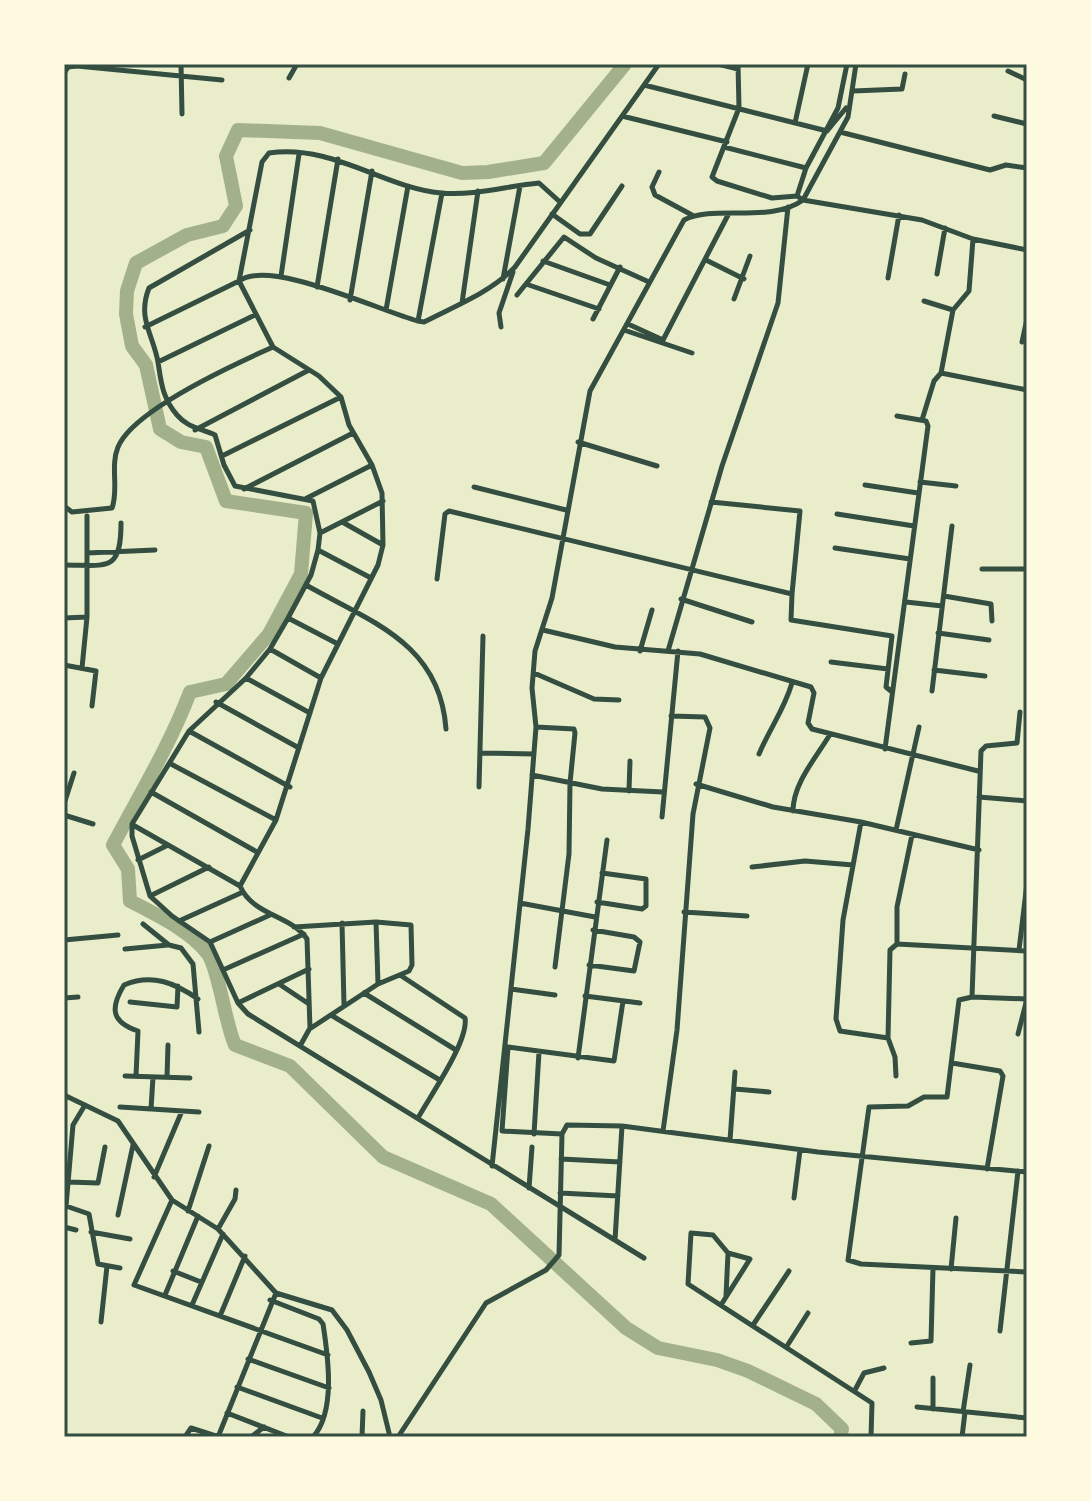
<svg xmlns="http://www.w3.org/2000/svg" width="1091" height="1501" viewBox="0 0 1091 1501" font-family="Overpass,sans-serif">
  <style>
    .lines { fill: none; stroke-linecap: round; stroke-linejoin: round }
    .river { stroke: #a3b18a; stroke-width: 14 }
    .minor { stroke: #344e41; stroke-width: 5 }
    .neatline { fill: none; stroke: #344e41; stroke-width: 3 }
  </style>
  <rect width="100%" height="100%" fill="#e9edc9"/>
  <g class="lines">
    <!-- river -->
    <path class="river" d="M625 64 544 163 488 172 462 173 320 133 238 130 226 156 236 206 223 226 187 235 136 263 127 291 126 314 132 346 146 365 160 429 181 442 206 447 226 501 306 513 301 574 269 634 226 684 190 692C170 745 140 794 113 845L128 869 130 901C155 914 191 931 208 954 219 970 225 1023 235 1045L290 1066 383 1157 491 1204 626 1328 658 1348 717 1360 748 1371 816 1404 842 1429 840 1437"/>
    <!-- minor -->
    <path class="minor" d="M181 64 182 114
      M319 64H348
      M718 64 738 69
      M738 64 739 108 712 177 717 181 772 198 797 196 803 200 922 220 973 239 1027 250
      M963 64H967
      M1008 71 1027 80
      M64 73 68 67 77 66 222 80
      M289 78 297 64
      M644 85 827 131
      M853 91 902 89 905 74
      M622 116 727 142
      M994 116 1027 124
      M795 123 808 64
      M827 131 846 108
      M840 132 990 170 1006 165 1027 168
      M724 147 806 168
      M659 172 652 187 655 195 692 215
      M797 196 806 168 838 108 847 64
      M803 200 848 117 856 64
      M552 214 580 234H590L622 186
      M250 230 149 288C137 318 153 334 158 362 161 381 162 398 177 415 188 428 200 428 215 435L224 465 235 486 313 501 320 533 318 550 311 575 288 618 270 649 246 678 189 731 132 824V836L150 896 172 916 210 942 238 1003 248 1014 644 1258
      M706 260 744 279
      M543 261 610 285
      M937 274 945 228
      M281 276 299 154
      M888 278 899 215
      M503 279 520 186
      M526 284 599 309
      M317 287 338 159
      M517 295 564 237 596 258 649 282
      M734 299 750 256
      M350 300 372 171
      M924 301 953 310
      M462 303 478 191
      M386 310 408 186
      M593 319 620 267
      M418 321 442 193
      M628 324 663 340 728 215
      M145 327 239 281 262 162 269 153C333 144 382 187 441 193 474 196 507 186 539 183L560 202
      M501 327 499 313 513 272
      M624 330 692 353
      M1022 342 1027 319
      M158 362 255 315
      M941 373 953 310 969 291 973 239
      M941 373 1027 390
      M922 420 934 381 941 373
      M195 430 309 370
      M578 442 657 466
      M222 456 341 397
      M920 482 956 486
      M865 485 918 493
      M474 487 566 510
      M244 489 353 433
      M307 498 372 465
      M711 502 800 511 792 594
      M64 506 72 512 112 508C119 490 110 466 118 447 133 410 237 363 273 347
      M837 514 914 526
      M344 523 383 545
      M320 533 383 501
      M835 548 910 559
      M318 550 371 578
      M87 553 155 550
      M64 565C107 565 121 573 121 523
      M982 569H1027
      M437 579 445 514 449 511 792 594 791 620 892 636 886 687 892 692
      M306 585C371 622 440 643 446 729
      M944 596 991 604 992 621
      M681 599 752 622
      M906 602 942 606
      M64 618 87 617
      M288 618 336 643
      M543 630 615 647 700 654 811 687 814 693 808 723 812 729 978 771
      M938 633 989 640
      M270 649 321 678
      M640 651 652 610
      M668 651 722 466 778 303 788 207
      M831 662 888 669
      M64 665 96 671 92 706
      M82 668 87 617V516
      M934 670 985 676
      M534 673 594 699 619 700
      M246 678 310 713
      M932 691 952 526
      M216 702 299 748
      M536 727 574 729 575 733 570 783 569 854 555 967
      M189 731 290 787
      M885 749 928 426 926 421 897 416
      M482 753 534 754
      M759 754C770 728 784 710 792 683
      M171 764 276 820
      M532 775 602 789 663 792
      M696 784 773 807 861 822 979 850
      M479 787 483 636
      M629 791 630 761
      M151 792 257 852
      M979 797 1027 801
      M64 804 74 773
      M793 811C793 784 815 759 829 736
      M64 815 93 824
      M662 817 678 651
      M861 822 843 920 836 1019 840 1031 888 1038 890 950 897 944V907L912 835
      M133 825 240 886
      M896 830 919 727
      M138 860 168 845
      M752 867 805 861 853 865
      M150 896 209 867
      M597 902 642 909 646 906V879L602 873
      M520 903 595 917
      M684 912 747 916
      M179 921 243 892
      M376 922 378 984
      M342 923 344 1005
      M143 924 169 945 181 948 193 964 199 1032
      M294 927 376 922 411 925 412 965 409 971 378 984 311 1028
      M64 940 118 935
      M210 942 270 915
      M897 944 1027 951
      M125 949 168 945
      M1019 950 1027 883
      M589 965 634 971 640 942 634 937 593 930
      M223 970 304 934
      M400 975 465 1018C469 1041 430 1096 418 1118
      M279 984 309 1004
      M511 989 555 995
      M364 993 456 1050
      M585 996 640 1003
      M972 997 981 751 986 746 1017 743 1020 712
      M64 998 78 997
      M130 1002 177 1007 178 986
      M238 1003 309 969
      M331 1015 438 1079
      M1018 1034 1027 999 972 997 959 1000 947 1097H924L908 1106 869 1107 848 1260 861 1264 1027 1272
      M888 1038 895 1057 896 1076
      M300 1046 310 1028 307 939C291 915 253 916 240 886L276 820 321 678 378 565 383 545 382 493 372 465 349 425 341 397 319 376 273 347 239 281C269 258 380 311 418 321L424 322C455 306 491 292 515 267L659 64
      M578 1058 607 840
      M952 1063 1000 1071 1003 1076 987 1169
      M125 1076 190 1078
      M136 1076 138 1031C111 1022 110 1008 124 985 152 973 175 983 198 999
      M167 1077 168 1045
      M735 1089 769 1092
      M64 1095 118 1121 172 1200 218 1229 276 1293 332 1310 347 1330 369 1372 381 1400 390 1437
      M85 1105 73 1125 66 1206 89 1214 98 1264 120 1268
      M120 1107 199 1112
      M151 1109 153 1077
      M663 1131 677 1030 693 814 710 728 705 717 671 716
      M534 1134 539 1052
      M562 1134 502 1131 508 1047 614 1061 623 1001
      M730 1140 735 1072
      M561 1159 620 1162
      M492 1166 528 829 536 727 532 688 535 651 552 598 590 391 684 220C714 204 770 224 803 200
      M154 1177 182 1111
      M68 1182 98 1183 105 1147
      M529 1188 532 1147
      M560 1193 618 1196
      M794 1198 800 1150
      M172 1200 134 1285 328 1355
      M188 1211 209 1146
      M118 1215 133 1145
      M64 1227 76 1230
      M218 1229 235 1199 236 1190
      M91 1232 130 1239
      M615 1240 622 1126
      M951 1269 956 1218
      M173 1271 201 1282
      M165 1295 198 1216
      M726 1296 728 1253
      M270 1300 319 1319 323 1324C328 1356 336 1412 313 1437
      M192 1305 223 1234
      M721 1305 750 1259 728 1253 713 1235 691 1233 688 1284 872 1403 871 1437
      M220 1316 245 1256
      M101 1322 107 1266
      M753 1325 789 1271
      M1000 1331 1018 1171
      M911 1343 931 1341 933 1268
      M787 1346 808 1313
      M248 1359 329 1388
      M237 1387 322 1418
      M855 1390 864 1373 884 1368
      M917 1407 1027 1418
      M933 1409V1378
      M963 1412 970 1365
      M227 1413 289 1437
      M185 1437 191 1428 219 1437
      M218 1437 276 1293
      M251 1437 264 1427
      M362 1437 363 1411
      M398 1437 486 1303 546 1270 559 1255 562 1134 567 1125 622 1126 818 1152 1027 1172
      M962 1437 965 1412"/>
  </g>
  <!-- border -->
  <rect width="1091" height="1501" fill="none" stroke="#fefae0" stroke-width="132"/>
  <rect x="66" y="66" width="959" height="1369" class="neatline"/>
</svg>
